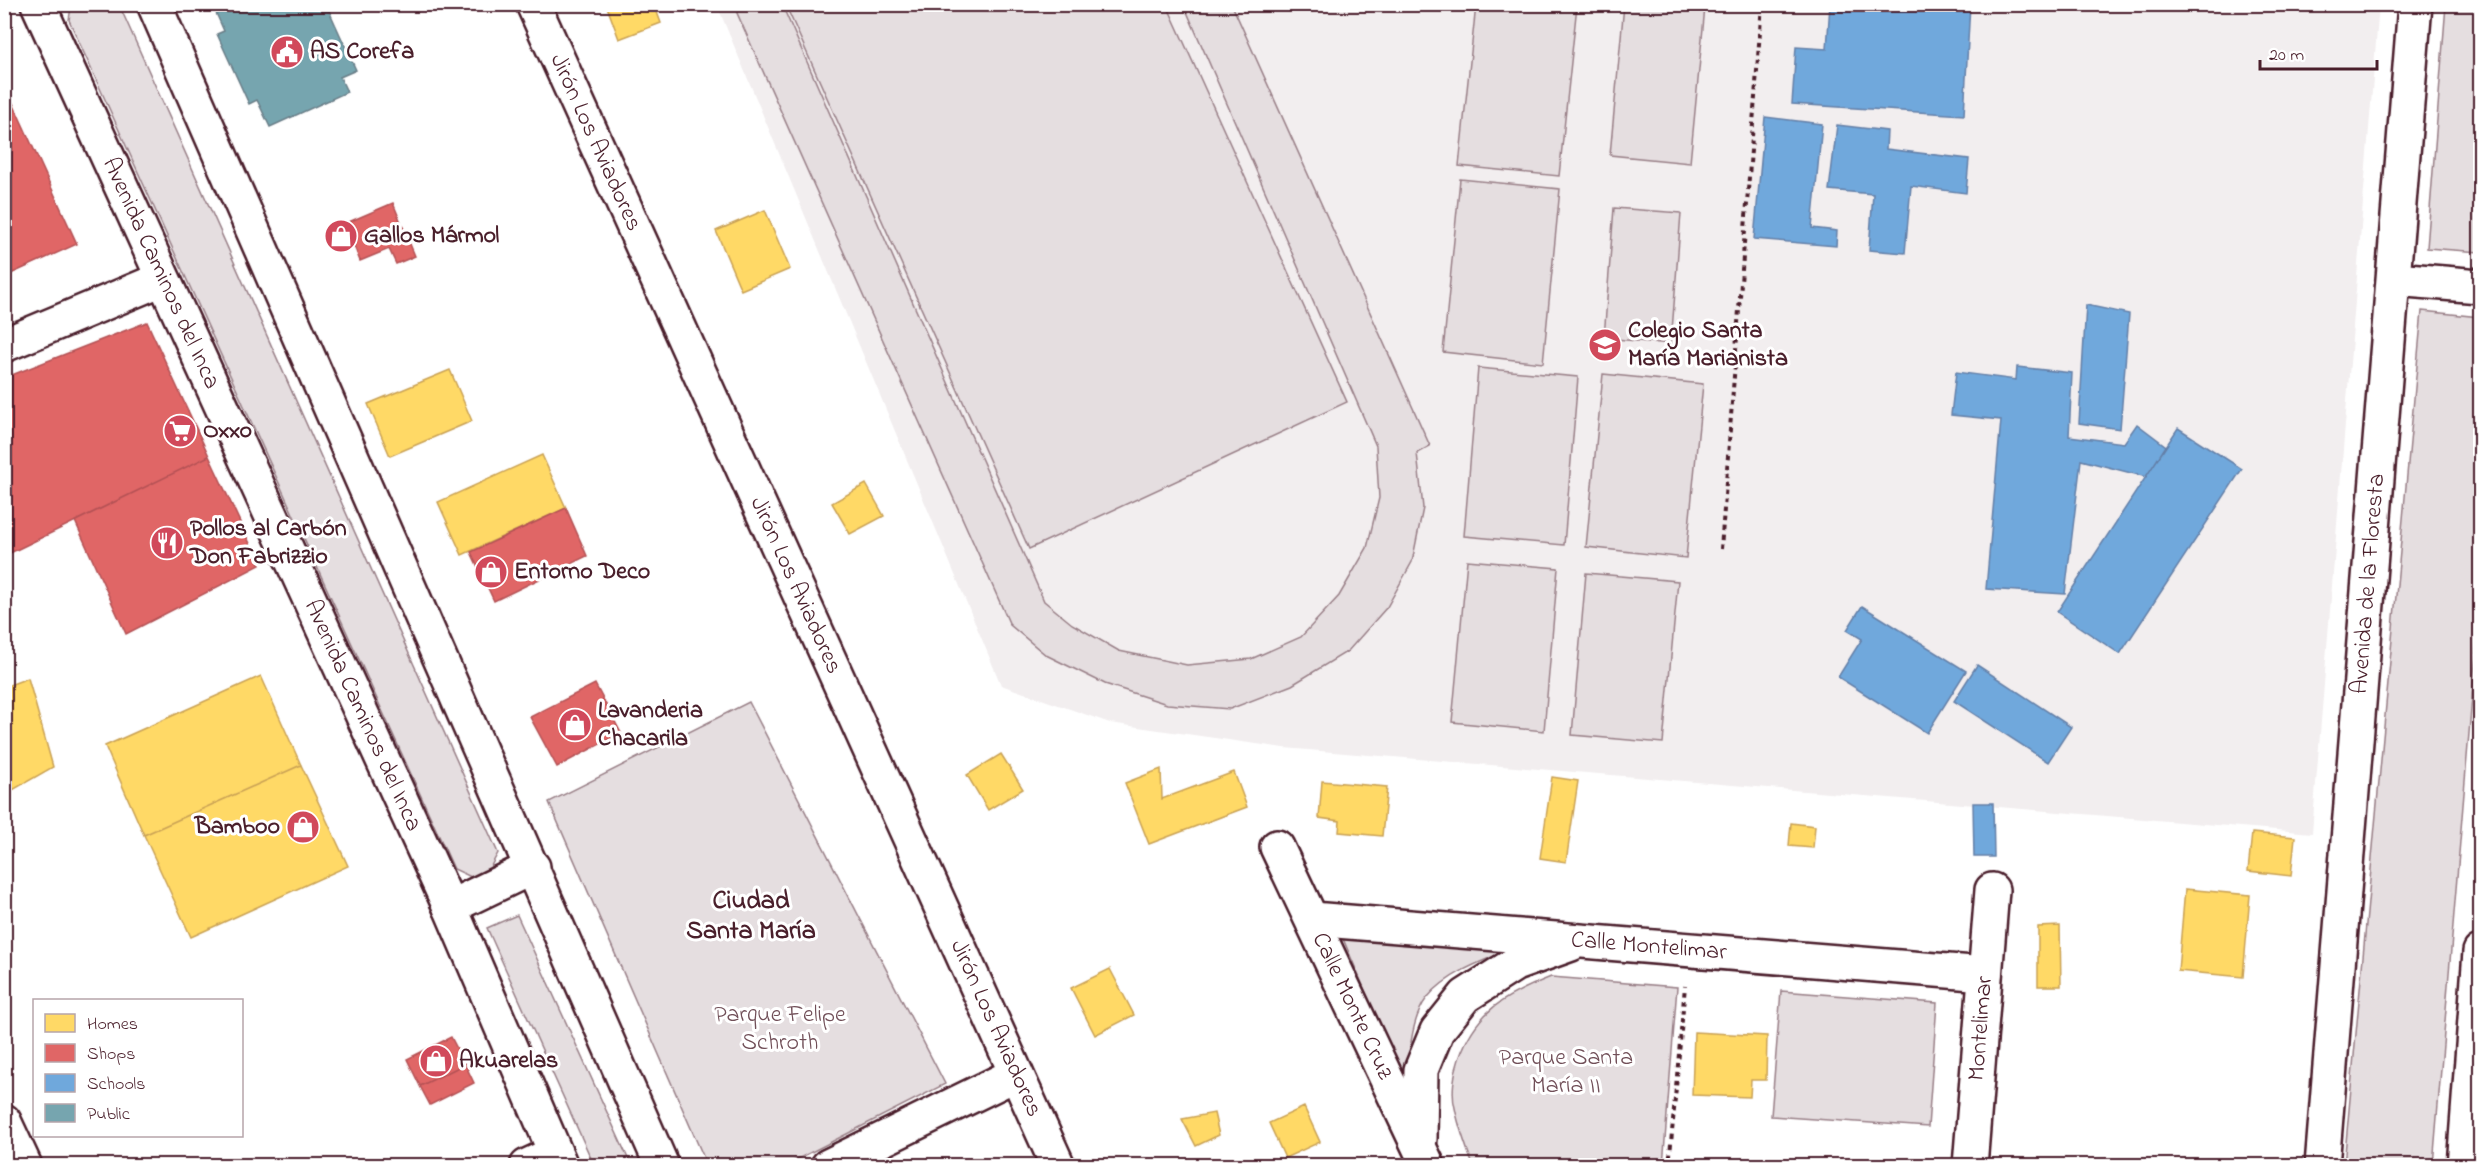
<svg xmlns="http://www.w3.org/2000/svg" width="2485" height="1170" viewBox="0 0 2485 1170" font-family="'Indie Flower',sans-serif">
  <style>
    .built { fill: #f2eeef }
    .green { fill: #e5dee0; stroke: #987e86; stroke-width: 1.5 }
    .homes { fill: #ffd966; stroke: #c9a154; stroke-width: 1.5 }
    .shops { fill: #e06666; stroke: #b35154; stroke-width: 1.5 }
    .schools { fill: #6fa8dc; stroke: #647fa7; stroke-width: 1.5 }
    .public { fill: #76a5af; stroke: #697d87; stroke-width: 1.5 }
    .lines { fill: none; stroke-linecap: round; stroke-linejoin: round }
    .street-casing { stroke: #4a1f2b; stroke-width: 38 }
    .secondary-casing { stroke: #4a1f2b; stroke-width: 38 }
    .path { stroke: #4a1f2b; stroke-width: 4; stroke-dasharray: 4.5 4.5; stroke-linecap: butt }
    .street { stroke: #fff; stroke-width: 33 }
    .secondary { stroke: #fff; stroke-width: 33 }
    .labels { text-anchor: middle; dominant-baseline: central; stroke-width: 6; stroke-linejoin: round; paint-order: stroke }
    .poi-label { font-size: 24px; font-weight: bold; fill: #4a1f2b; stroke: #fff; text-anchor: start }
    .street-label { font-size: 24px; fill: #4a1f2b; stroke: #fff }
    .park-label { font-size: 24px; fill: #714f58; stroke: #fff }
    .neighbourhood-label { font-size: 26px; font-weight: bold; fill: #4a1f2b; stroke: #fff }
  </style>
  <rect width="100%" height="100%" fill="#fff"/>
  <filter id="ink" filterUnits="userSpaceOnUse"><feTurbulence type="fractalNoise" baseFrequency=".0167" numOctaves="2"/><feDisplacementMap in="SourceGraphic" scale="12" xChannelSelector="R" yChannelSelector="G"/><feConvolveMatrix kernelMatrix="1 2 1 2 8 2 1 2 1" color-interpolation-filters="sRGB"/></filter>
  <g filter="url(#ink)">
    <!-- built -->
    <path class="built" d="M717 5H2379L2312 833 1284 748 1110 723 1001 685Z"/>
    <!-- green -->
    <path class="green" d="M1676 4 1705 7 1690 163 1610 155 1624 5Z
      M79 5H111L121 9 498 853 487 873 471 877 454 869 69 20 71 7Z
      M737 5H782L1044 601 1072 624 1119 651 1187 665 1251 659 1301 637 1339 596 1367 548 1379 498 1376 446 1184 5H1232L1430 446 1417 453 1423 508 1412 562 1387 607 1348 651 1292 685 1230 709 1167 704 1105 684 1046 655 1010 625 737 13Z
      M790 5H1167L1347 402 1029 549 786 6Z
      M1476 5H1577L1559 176 1459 166Z
      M2446 5H2480V252L2427 248Z
      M1460 179 1560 189 1543 363 1443 352Z
      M1614 208 1681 213 1671 344 1604 338Z
      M2422 311 2480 317V601L2433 1165H2344Z
      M1478 368 1578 377 1564 545 1464 536Z
      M1603 374 1703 384 1686 558 1586 547Z
      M1467 560 1558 568 1544 731 1452 722Z
      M1586 573 1678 581 1663 743 1572 735Z
      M749 702 945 1084 786 1165H707L549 802Z
      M517 915 631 1165H594L487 928Z
      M1341 934 1519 946C1490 958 1448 972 1427 998 1410 1019 1409 1061 1406 1087Z
      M1551 977 1677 987 1663 1165H1473C1466 1147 1459 1128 1455 1108 1451 1093 1454 1073 1459 1059 1476 1010 1506 995 1551 977Z
      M1781 991 1937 1003 1928 1127 1771 1116Z"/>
    <!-- homes -->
    <path class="homes" d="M606 4H654L661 23 619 39Z
      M765 210 790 269 741 290 716 231Z
      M450 370 472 421 390 456 368 404Z
      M542 455 566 508 462 555 438 502Z
      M866 484 884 516 850 534 832 503Z
      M261 676 301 765 144 835 105 746Z
      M28 678 53 767 4 795V687Z
      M1001 754 1023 789 988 810 967 775Z
      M301 765 348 866 191 937 144 835Z
      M1161 769 1162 799 1234 772 1247 807 1149 844 1125 783Z
      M1552 777 1578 781 1566 862 1540 858Z
      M1322 781 1387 787 1382 836 1339 832 1340 821 1319 818Z
      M1791 823 1815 826 1813 848 1789 846Z
      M2252 833 2295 837 2291 876 2248 871Z
      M2185 889 2250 895 2243 977 2178 971Z
      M2060 926 2061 986H2038V927Z
      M1110 969 1134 1015 1095 1035 1071 988Z
      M1694 1032 1767 1036 1766 1080H1751L1750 1097 1692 1095Z
      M1304 1107 1320 1142 1285 1158 1269 1123Z
      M1214 1113 1219 1135 1196 1146 1182 1119Z"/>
    <!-- shops -->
    <path class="shops" d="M4 84 12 101 4 104Z
      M12 101 77 244 4 277V104Z
      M393 203 415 256 396 264 389 249 360 261 352 241 337 247 330 230Z
      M147 322 209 456 4 556V378Z
      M209 456 260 565 126 634 75 521Z
      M566 508 587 556 494 601 471 552Z
      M595 684 621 733 557 767 530 717Z
      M451 1037 465 1064 420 1086 407 1059Z
      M465 1064 474 1083 430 1105 420 1086Z"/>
    <!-- schools -->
    <path class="schools" d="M1830 4H1970L1964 115 1792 104 1796 47 1827 49Z
      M1765 117 1822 124 1812 228 1837 231 1836 246 1754 239Z
      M1837 125 1887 131 1886 149 1969 159 1966 193 1911 186 1905 253 1869 250 1873 194 1829 190Z
      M2086 305 2129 314 2120 429 2079 423Z
      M2017 367 2072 373 2069 436 2124 443 2137 424 2166 446 2146 477 2081 460 2065 594 1986 589 2001 420 1951 415 1956 372 2016 380Z
      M2178 428 2242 469 2120 654 2057 612Z
      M1862 606 1966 671 1927 733 1838 677 1862 639 1847 630Z
      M1977 665 2071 727 2048 762 1954 701Z
      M1973 803H1993L1994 857H1974Z"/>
    <!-- public -->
    <path class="public" d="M212 4H326L356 70 340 77 347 92 270 127 257 100 249 104 217 34 224 31Z"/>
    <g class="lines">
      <!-- street casing -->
      <g class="street-casing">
        <g id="street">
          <path id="s1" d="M533 4 1058 1166"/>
          <path d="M2394 279 2480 286"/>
          <path d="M4 345 162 279"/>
          <path id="s2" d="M1277 847 1428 1166"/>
          <path id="s3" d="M1312 919 1985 974"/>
          <path d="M4 1121 25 1166"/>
          <path d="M1420 1139 1421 1070 1437 1031 1465 996 1515 964 1571 944"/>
          <path d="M527 1166 555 1153"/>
          <path d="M828 1166 1016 1074"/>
          <path id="s4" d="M1970 1166 1992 890"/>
        </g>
      </g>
      <!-- secondary casing -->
      <g class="secondary-casing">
        <g id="secondary">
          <path id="s5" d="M38 4 450 907 561 1166"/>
          <path d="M154 4 662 1166"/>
          <path d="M450 907 533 867"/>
          <path id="s6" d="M2322 1166 2415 4"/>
          <path d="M2464 1166 2480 952"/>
        </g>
      </g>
      <!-- path -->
      <path class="path" d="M1721 549 1762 4
        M1669 1166 1685 986"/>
      <!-- street -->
      <use href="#street" class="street"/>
      <!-- secondary -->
      <use href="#secondary" class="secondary"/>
    </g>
  </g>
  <!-- icons -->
  <defs>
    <g id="civic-disc" transform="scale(1.725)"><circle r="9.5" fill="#d1495b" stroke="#fff"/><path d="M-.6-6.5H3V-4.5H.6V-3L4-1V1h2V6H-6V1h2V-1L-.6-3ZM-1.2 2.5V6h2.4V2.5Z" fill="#fff"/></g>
    <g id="shop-disc" transform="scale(1.725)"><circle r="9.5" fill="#d1495b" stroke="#fff"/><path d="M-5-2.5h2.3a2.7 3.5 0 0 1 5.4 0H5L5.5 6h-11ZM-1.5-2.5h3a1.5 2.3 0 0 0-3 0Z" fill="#fff"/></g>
    <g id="school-disc" transform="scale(1.725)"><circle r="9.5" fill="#d1495b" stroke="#fff"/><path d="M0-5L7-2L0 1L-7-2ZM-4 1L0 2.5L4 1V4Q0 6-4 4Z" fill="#fff"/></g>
    <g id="supermarket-disc" transform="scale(1.725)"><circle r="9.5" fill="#d1495b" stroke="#fff"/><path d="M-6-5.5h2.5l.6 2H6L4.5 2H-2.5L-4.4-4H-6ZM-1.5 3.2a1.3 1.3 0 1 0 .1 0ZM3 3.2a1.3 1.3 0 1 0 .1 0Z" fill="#fff"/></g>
    <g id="restaurant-disc" transform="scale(1.725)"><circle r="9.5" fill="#d1495b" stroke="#fff"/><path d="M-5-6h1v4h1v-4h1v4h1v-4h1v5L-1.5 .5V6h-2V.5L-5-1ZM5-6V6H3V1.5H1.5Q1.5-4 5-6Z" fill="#fff"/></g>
  </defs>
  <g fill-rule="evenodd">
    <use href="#civic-disc" x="287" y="52"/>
    <use href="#shop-disc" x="341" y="236"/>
    <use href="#school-disc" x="1605" y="345"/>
    <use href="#supermarket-disc" x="180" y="431"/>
    <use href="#restaurant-disc" x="167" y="543"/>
    <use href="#shop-disc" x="491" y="572"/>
    <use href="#shop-disc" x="575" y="725"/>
    <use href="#shop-disc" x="303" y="827"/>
    <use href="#shop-disc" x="436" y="1061"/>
  </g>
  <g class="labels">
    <!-- poi labels -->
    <g class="poi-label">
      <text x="310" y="52">AS Corefa</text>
      <text x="364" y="236">Gallos Mármol</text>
      <text x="1628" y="331">Colegio Santa<tspan x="1628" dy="28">María Marianista</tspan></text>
      <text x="203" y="431">Oxxo</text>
      <text x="190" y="529">Pollos al Carbón<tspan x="190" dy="28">Don Fabrizzio</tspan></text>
      <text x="514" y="572">Entorno Deco</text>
      <text x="598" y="711">Lavanderia<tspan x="598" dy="28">Chacarila</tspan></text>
      <text x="280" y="827" text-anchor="end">Bamboo</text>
      <text x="459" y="1061">Akuarelas</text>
    </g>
    <!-- street labels -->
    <g class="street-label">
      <text stroke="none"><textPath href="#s1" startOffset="152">Jirón Los Aviadores</textPath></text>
      <text stroke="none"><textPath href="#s5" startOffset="296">Avenida Caminos del Inca</textPath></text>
      <text stroke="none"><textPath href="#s1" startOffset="638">Jirón Los Aviadores</textPath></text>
      <text stroke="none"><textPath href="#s6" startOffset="584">Avenida de la Floresta</textPath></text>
      <text stroke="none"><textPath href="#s5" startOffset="782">Avenida Caminos del Inca</textPath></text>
      <text stroke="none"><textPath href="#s3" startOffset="338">Calle Montelimar</textPath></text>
      <text stroke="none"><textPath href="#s2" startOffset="176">Calle Monte Cruz</textPath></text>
      <text stroke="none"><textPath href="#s1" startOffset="1124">Jirón Los Aviadores</textPath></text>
      <text stroke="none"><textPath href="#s4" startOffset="138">Montelimar</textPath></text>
    </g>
    <!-- park labels -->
    <g class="park-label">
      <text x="780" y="1015">Parque Felipe<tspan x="780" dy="28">Schroth</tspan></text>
      <text x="1566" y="1058">Parque Santa<tspan x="1566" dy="28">María II</tspan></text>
    </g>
    <!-- neighbourhood labels -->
    <g class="neighbourhood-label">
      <text x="751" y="902">Ciudad<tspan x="751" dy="30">Santa María</tspan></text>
    </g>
  </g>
  <!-- margin -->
  <rect width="2485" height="1170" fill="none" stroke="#fff" stroke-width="24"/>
  <rect x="12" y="12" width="2461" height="1146" fill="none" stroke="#4a1f2b" stroke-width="2" filter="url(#ink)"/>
  <!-- legend -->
  <rect x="33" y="999" width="210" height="138" fill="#ffffff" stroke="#b7a5aa" stroke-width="1.5"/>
  <rect x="45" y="1014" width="30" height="18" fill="#ffd966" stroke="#b7a5aa" stroke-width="1.5"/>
  <text x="87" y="1029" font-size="18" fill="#4a1f2b">Homes</text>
  <rect x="45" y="1044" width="30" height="18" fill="#e06666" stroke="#b7a5aa" stroke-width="1.5"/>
  <text x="87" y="1059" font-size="18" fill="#4a1f2b">Shops</text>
  <rect x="45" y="1074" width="30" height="18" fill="#6fa8dc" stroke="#b7a5aa" stroke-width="1.5"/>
  <text x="87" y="1089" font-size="18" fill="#4a1f2b">Schools</text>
  <rect x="45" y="1104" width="30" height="18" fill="#76a5af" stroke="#b7a5aa" stroke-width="1.5"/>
  <text x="87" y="1119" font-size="18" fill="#4a1f2b">Public</text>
  <!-- scale -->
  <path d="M2260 60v9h117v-9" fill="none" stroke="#4a1f2b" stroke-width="3"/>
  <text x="2269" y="60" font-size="18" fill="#4a1f2b" stroke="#ffffff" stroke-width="4.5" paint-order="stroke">20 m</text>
</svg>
